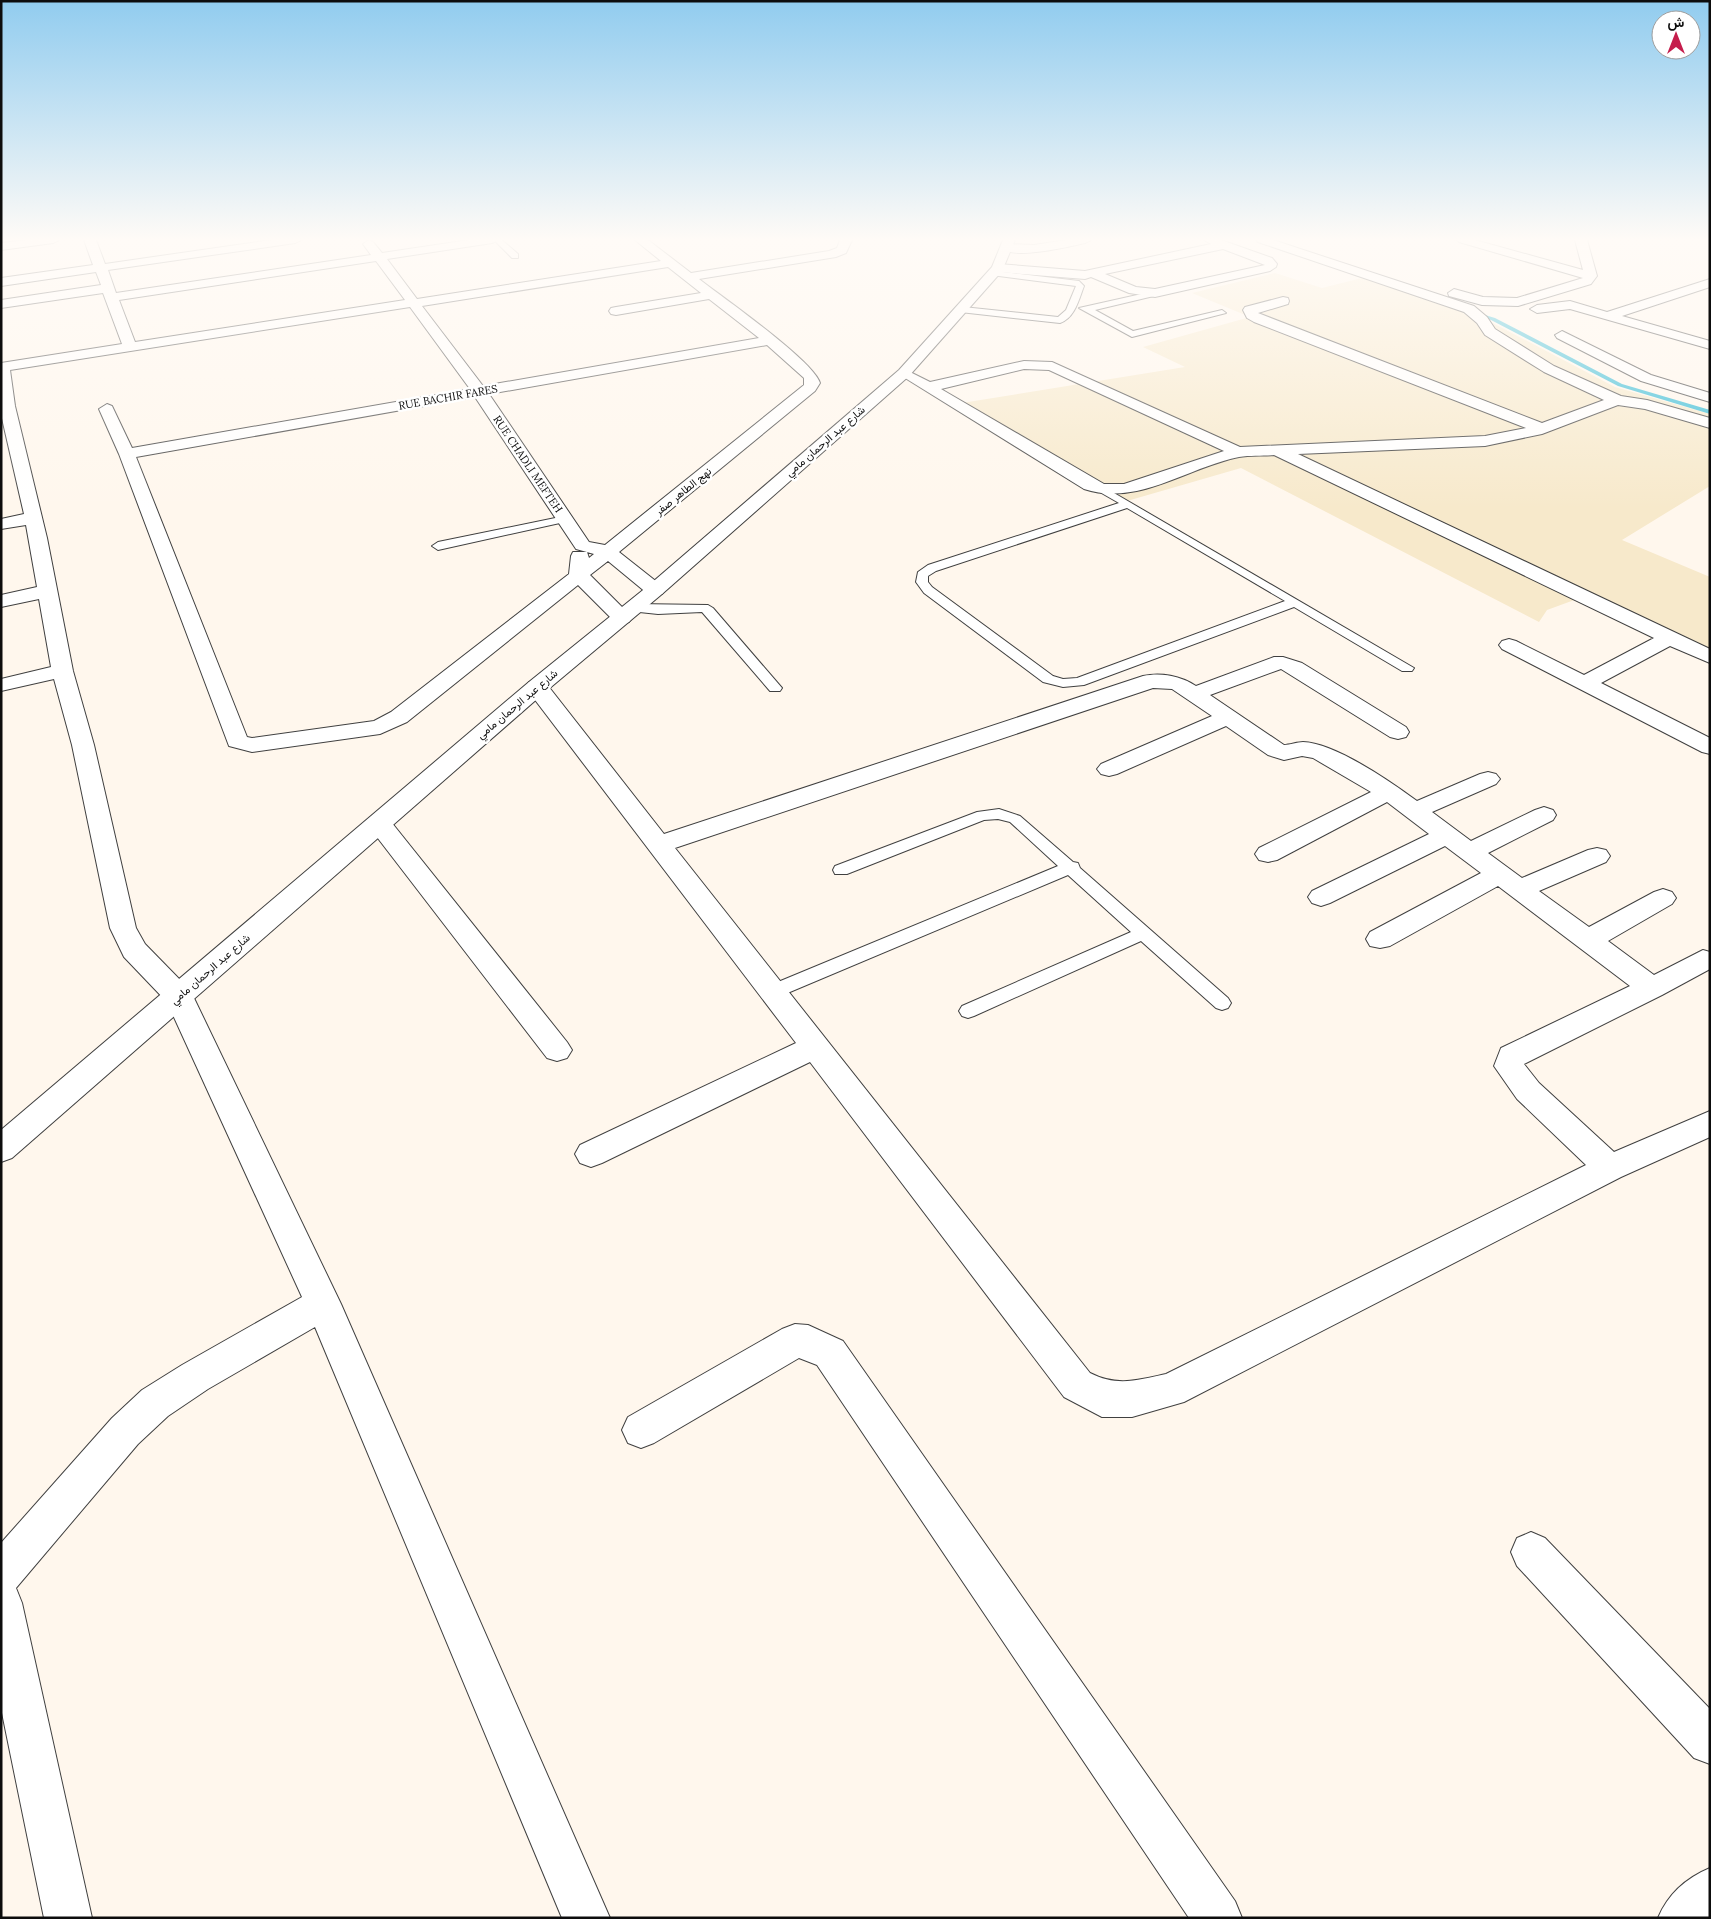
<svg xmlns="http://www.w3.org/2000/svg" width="1711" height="1919" viewBox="0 0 1711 1919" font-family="Lora,Vazirmatn,serif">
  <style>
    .farmland { fill: #f7e9cb }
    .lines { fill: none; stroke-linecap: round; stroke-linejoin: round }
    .stream { fill: #31bad5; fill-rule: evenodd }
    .service-casing { stroke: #404040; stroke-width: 2 }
    .minor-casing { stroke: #404040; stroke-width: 2 }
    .tertiary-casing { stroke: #404040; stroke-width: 2 }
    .service { fill: #fff; fill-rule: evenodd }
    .minor { fill: #fff; fill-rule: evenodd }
    .tertiary { fill: #fff; fill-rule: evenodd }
    .labels { text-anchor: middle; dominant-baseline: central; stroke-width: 5; stroke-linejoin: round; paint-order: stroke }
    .far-street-label { font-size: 11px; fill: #0d0d0d; stroke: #fff }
  </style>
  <rect width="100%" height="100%" fill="#fff7ed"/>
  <!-- farmland -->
  <path class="farmland" d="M1275 273 1322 288 1362 278 1487 320 1615 387 1710 414V486L1622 540 1710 577V653L1588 595 1547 610 1539 622 1241 468 1127 501 962 403 1185 367 1143 347 1250 317 1192 293Z"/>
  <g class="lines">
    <!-- stream -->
    <path class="stream" d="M1475 312 1495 318 1622 384 1710 410V414L1618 386 1491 320 1473 314Z"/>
    <!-- service casing -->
    <g class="service-casing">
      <path id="service" d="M494 240H502L518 254V258H512Z
        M994 271 1079 281 1084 286C1079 299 1075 318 1060 323L960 312 959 310 963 307 1058 317 1066 310 1076 286 991 275 990 273Z
        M1155 291 1159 293 1158 295 1095 310 1133 331 1222 310 1226 313 1132 337 1079 308Z
        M1102 486 1414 668 1412 671H1402L1294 607 1084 685 1063 687 1043 682 924 593 916 582 918 572 928 565 1119 503 1098 491 1097 489ZM1127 508 1285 601 1077 678 1063 679 1053 676 932 587 928 582V576L936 571Z
        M565 516 569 517V521L438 550 432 546 438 542Z
        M634 604 708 605 713 608 782 688 780 691H770L702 612 658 614 630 611 628 608Z
        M999 809 1020 816 1073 862 1078 863 1080 868 1228 998 1231 1003 1228 1008 1222 1010 1216 1008 1141 941 974 1016 968 1018 962 1016 959 1011 962 1006 1131 932 1068 875 778 997 772 999 766 997 763 992 766 987 1058 866 1010 822 998 819 984 820 847 874H835L833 870 835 866 977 812Z"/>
    </g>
    <!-- minor casing -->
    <g class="minor-casing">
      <path id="minor" d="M28 240H59L53 243 1 250V243Z
        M84 240H96L105 264 271 240H301L295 243 108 270 116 293 371 255 363 244 369 240 373 242 382 253 469 240H498L492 243 387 259 417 299 661 261 635 240H648L691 273 829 251 837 248 840 240H852L846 253 836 257 699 279C722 297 814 361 820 383L815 391 619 552 662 586 665 590 662 594H648L608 561 590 575 629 614 632 618 629 622 622 624 615 622 578 585 407 722 380 734 252 752 229 746 119 454 99 409 107 404 112 406 132 448 470 389 410 307 10 370 15 406 47 538 73 671 94 745 136 928 145 944 189 989 193 996 341 1304 610 1918H562L315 1327 208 1389 168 1416 138 1444 16 1588 22 1603 92 1918H44L1 1708V1543L112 1418 142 1390 182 1365 302 1297 167 1002 124 957 110 928 72 745 54 679 1 691V679L51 667 39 599 1 607V595L37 587 26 525 1 529V519L24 514 1 414V363L122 344 103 293 1 308V300L101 285 96 272 1 286V278L93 265ZM376 261 405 300 135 342 119 300ZM668 267 701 293 616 307 611 308 609 311 611 314 616 315 709 299 759 338 483 386 422 306ZM767 345 804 378V385L605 545 589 542 489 394ZM475 397 576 549 594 554 589 558 587 552H573L571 556 569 574 391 712 374 721 252 738 247 737 136 457Z
        M1066 240H1091L1085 243C1068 247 1013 260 1001 248L1007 244 1034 245Z
        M1204 240H1221L1272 258 1277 264 1276 267 1270 271 1155 297 1129 293 1091 277 1085 279 998 272 992 268 998 264 1085 271 1211 244ZM1223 249 1265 265 1155 289 1136 287 1105 274Z
        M1256 240H1273L1474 306 1487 317 1495 329 1554 366 1621 396 1647 400 1710 418V428L1645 409 1618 405 1542 434 1485 446 1298 454 1710 649V663L1670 646 1601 683 1710 738V754L1702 752 1502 649 1499 645 1502 641 1509 639 1516 641 1584 675 1654 638 1274 455C1263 456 1250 455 1239 457 1188 467 1138 507 1084 489L897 373 904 369 930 382 1024 361 1052 362 1240 447 1485 436 1526 428 1254 322 1247 318 1243 310 1245 307 1283 297 1288 298 1289 301 1288 304 1258 313 1542 423 1604 400 1544 372 1485 335 1477 323 1464 312 1258 242ZM1024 369 1049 370 1224 451 1124 484H1104L941 389Z
        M1457 240H1475L1583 270 1575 240H1587L1597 276 1591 284 1518 306 1482 305 1449 296 1448 293 1454 289 1483 297 1517 298 1583 278 1459 242Z
        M1710 279V287L1622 316 1710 341V349L1570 309 1537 313 1530 309 1537 305 1570 301 1607 312Z
        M1562 331 1651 375 1710 393V402L1641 381 1557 338 1555 335Z
        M1274 657H1283L1302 663 1406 727 1409 732 1406 737 1398 739 1390 737 1281 669 1210 695 1284 745C1290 745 1297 742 1303 742 1335 743 1391 782 1417 801L1480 774 1488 772 1496 774 1500 779 1496 784 1432 812 1471 841 1535 810 1544 807 1553 810 1556 815 1553 820 1488 853 1522 878 1588 850 1597 848 1606 850 1610 856 1606 862 1539 891 1589 927 1654 892 1663 889 1672 892 1676 898 1672 904 1608 941 1654 975 1703 950 1710 952V969L1662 995 1524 1064 1539 1083 1614 1152 1710 1111V1137L1621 1177 1184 1402 1132 1417H1102L1064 1397 810 1062 602 1163 591 1167 580 1163 575 1154 580 1145 796 1043 529 692 526 687 529 682 537 681 545 682 664 834 1143 676C1161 672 1181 676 1196 686ZM1153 688 1172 689 1212 716 1101 764 1097 769 1101 774 1109 776 1117 774 1226 726 1268 755 1284 760 1302 756 1313 758 1371 792 1259 848 1255 854 1259 860 1268 862 1277 860 1387 802 1429 834 1312 891 1308 897 1312 903 1321 906 1330 903 1445 846 1481 873 1370 932 1366 939 1370 946 1380 948 1390 946 1498 886 1630 986 1501 1048 1494 1066 1517 1099 1586 1165 1166 1374C1138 1380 1117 1387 1090 1373L675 848Z
        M379 815 388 818 567 1042 572 1050 567 1058 557 1061 547 1058 370 828 367 823 370 818Z
        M795 1324 808 1325 843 1341 1235 1901 1242 1918H1189L817 1365 799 1358 654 1443 641 1448 628 1443 622 1430 628 1417 782 1329Z
        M1531 1532 1545 1538 1710 1709V1764L1694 1758 1517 1566 1511 1552 1517 1538Z
        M1710 1868V1918H1658C1668 1894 1686 1878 1710 1868Z"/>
    </g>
    <!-- tertiary casing -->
    <g class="tertiary-casing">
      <path id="tertiary" d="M1003 240H1015L1002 271 909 376 662 594 545 692 12 1158 1 1162V1130L529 682 648 586 899 370 992 267Z"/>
    </g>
    <!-- service -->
    <use href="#service" class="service"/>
    <!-- minor -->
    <use href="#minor" class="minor"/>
    <!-- tertiary -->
    <use href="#tertiary" class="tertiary"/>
  </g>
  <!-- sky -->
  <linearGradient id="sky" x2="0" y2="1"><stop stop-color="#91ccef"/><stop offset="0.47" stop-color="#fffbf7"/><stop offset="1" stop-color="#fffbf7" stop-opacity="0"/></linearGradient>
  <rect width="1711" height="509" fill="url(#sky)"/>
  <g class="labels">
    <!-- far-street labels -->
    <g class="far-street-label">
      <text transform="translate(448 397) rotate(-10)">RUE BACHIR FARES</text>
      <text transform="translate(825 441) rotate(-41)">شارع عبد الرحمان مامي</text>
      <text transform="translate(528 464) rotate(56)">RUE CHADLI MEFTEH</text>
      <text transform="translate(683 491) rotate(-39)">نهج الطاهر صفر</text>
      <text transform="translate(517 704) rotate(-40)">شارع عبد الرحمان مامي</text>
      <text transform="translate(210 969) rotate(-41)">شارع عبد الرحمان مامي</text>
    </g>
  </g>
  <!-- border -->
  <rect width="1711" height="1919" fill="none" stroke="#0d0d0d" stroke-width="5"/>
  <!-- north arrow -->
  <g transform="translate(1676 35)"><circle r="24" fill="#ffffff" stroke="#9e9e9e"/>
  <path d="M0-4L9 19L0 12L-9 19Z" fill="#c51d4c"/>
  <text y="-8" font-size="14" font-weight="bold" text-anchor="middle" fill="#0d0d0d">ش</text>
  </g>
</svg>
